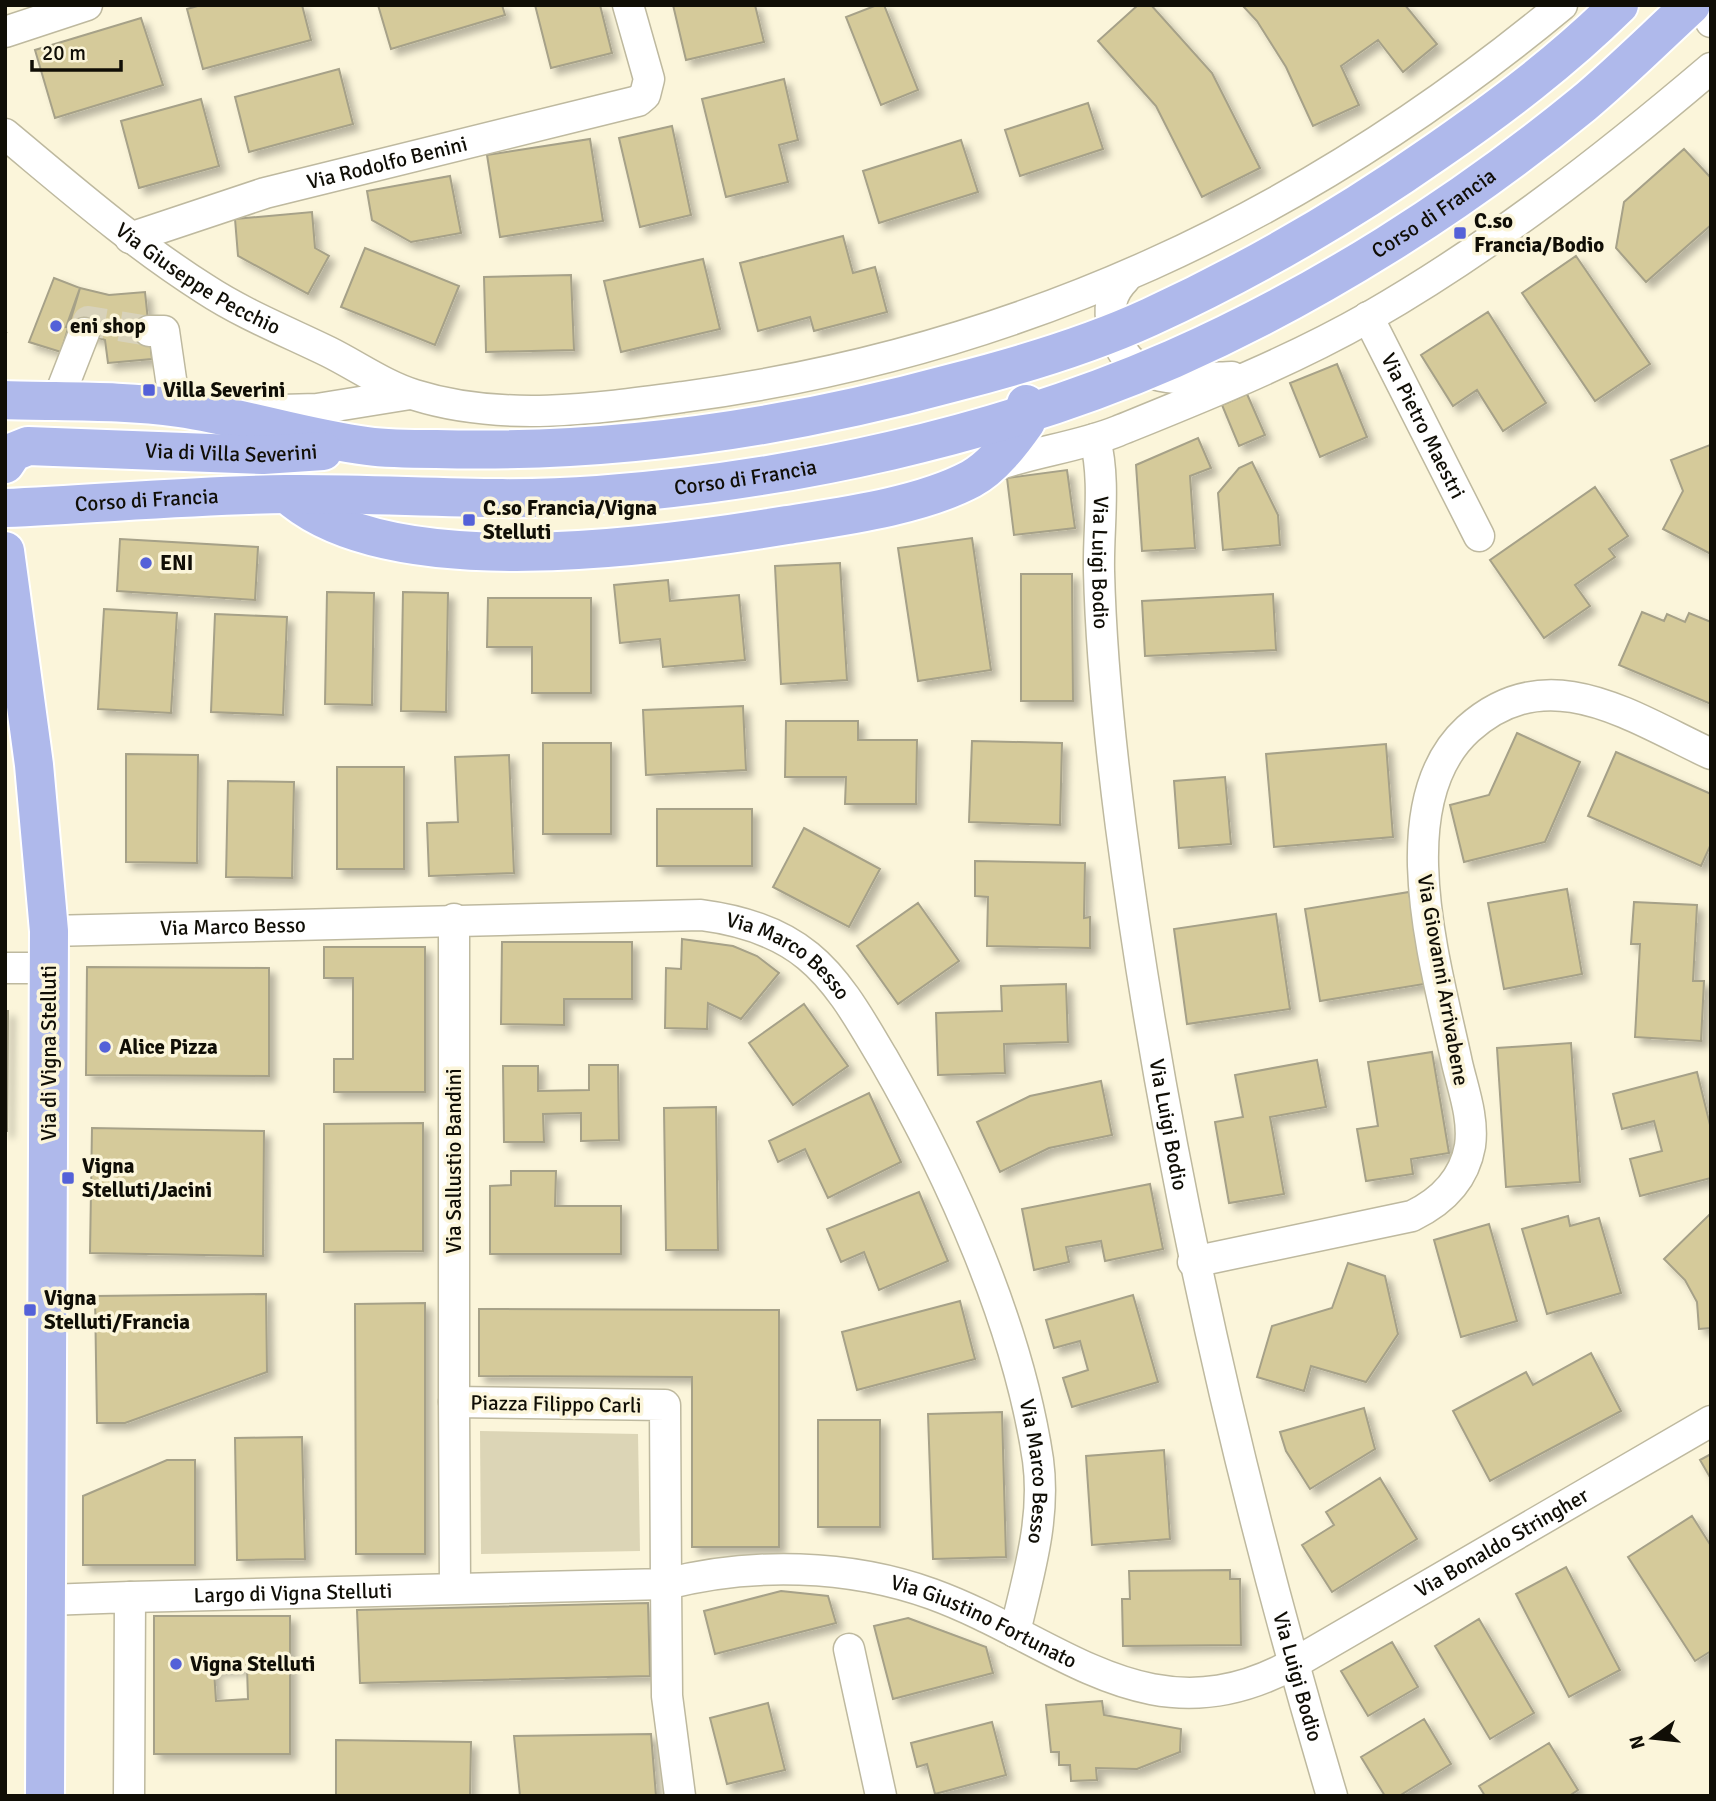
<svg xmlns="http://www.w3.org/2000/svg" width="1716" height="1801" viewBox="0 0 1716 1801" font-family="Signika,sans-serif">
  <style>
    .green { fill: #dcd5b6 }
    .building { fill: #d5ca9a; stroke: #a6a188; stroke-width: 2; fill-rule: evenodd; filter: url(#shadow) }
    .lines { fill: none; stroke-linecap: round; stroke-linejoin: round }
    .minor-tunnel { stroke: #d8d2ba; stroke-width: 30; stroke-dasharray: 30 15; stroke-linecap: butt }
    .minor-casing { stroke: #beb99f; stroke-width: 33 }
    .major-casing { stroke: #fff; stroke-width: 42 }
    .path { stroke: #868271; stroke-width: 4.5; stroke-dasharray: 3.5 3.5; stroke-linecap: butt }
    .minor { stroke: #fff; stroke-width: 30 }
    .major { stroke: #afb9eb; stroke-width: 38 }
    .poi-dot { fill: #5461d8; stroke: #fbf5da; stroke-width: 2.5 }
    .labels { text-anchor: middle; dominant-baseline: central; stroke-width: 7; stroke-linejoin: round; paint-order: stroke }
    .street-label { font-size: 21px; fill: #100e06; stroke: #fbf5da }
    .poi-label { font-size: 21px; font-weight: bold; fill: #100e06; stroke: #fbf5da; text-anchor: start }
  </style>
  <defs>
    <filter id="shadow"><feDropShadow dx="6" dy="6" stdDeviation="3.5" flood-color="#0004"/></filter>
  </defs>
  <rect width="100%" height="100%" fill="#fbf5da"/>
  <!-- green -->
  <path class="green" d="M480 1431 638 1434 640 1551 481 1554Z"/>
  <!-- building -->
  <path class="building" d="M201 5H302L311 40 203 69 187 9Z
    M378 5H502L505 15 391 49Z
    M535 5H600L612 53 551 68Z
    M673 5H755L764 42 686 60Z
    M877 5H884L918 90 881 105 846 17Z
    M1138 5H1151L1212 73 1260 168 1202 197 1156 106 1098 41Z
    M1242 5H1405L1437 44 1403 72 1378 40 1341 66 1359 105 1313 126 1286 67 1257 21Z
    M141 18 163 85 55 118 35 50Z
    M339 69 353 124 249 152 235 97Z
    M784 79 798 140 779 145 788 182 726 197 702 99Z
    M201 99 219 166 139 188 121 121Z
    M1088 103 1103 149 1020 176 1005 130Z
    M672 126 691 215 640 227 619 138Z
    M590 139 603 221 500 237 487 155Z
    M961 140 978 192 879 223 863 171Z
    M1684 149 1711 178V225L1646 282 1616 248 1624 202Z
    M450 176 461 233 411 242 372 220 367 191Z
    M312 212 315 248 329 256 308 294 238 256 235 219Z
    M843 236 853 273 875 267 887 312 814 331 810 317 758 331 740 263Z
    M365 248 459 286 435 345 341 307Z
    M1576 256 1650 364 1595 401 1522 293Z
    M703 259 720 329 621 352 604 281Z
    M571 275 574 350 486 352 484 277Z
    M54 278 80 288 61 352 29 342Z
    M80 288 109 295 145 292 152 359 108 363 105 340 66 327Z
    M1488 312 1546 403 1503 431 1477 390 1453 406 1421 355Z
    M1337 364 1367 437 1320 457 1290 383Z
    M1247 394 1265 435 1239 446 1222 405Z
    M1198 438 1211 468 1190 476 1195 548 1142 551 1136 465Z
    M1710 445 1711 448V554L1663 529 1683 491 1671 460Z
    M1252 462 1278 515 1280 545 1223 550 1218 493 1239 468Z
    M1067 470 1075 528 1014 535 1007 478Z
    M1595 487 1628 536 1609 549 1615 557 1575 585 1590 606 1544 638 1490 560Z
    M972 538 991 670 918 681 898 548Z
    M120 539 258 547 255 600 117 591Z
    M840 563 847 680 781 684 775 566Z
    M1021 574H1072L1073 701H1021Z
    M668 580 670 601 739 595 745 660 663 667 660 639 620 643 614 585Z
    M327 592 374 593 372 705 325 704Z
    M403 592 448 593 446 712 401 711Z
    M1273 594 1276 650 1145 656 1142 601Z
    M488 598H591V693H532V647H487Z
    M104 609 177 613 171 713 98 709Z
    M1642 612 1664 621 1667 614 1685 622 1689 613 1711 622V704L1619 665Z
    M215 614 287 617 283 715 211 712Z
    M743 706 746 770 646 775 643 710Z
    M786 721H858V740H917L916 804H845L846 777H785Z
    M1517 733 1580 762 1545 842 1464 862 1450 805 1489 795Z
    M972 741 1062 743 1060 825 969 822Z
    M543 743H611V834H543Z
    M1386 744 1393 837 1274 847 1266 754Z
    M1616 752 1711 794V844L1701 866 1588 816Z
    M126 754 198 755 197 863 126 862Z
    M509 755 514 873 429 876 427 823 458 822 455 757Z
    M337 767H404V869H337Z
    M1225 777 1231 844 1179 848 1174 781Z
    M228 781 294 782 292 878 226 877Z
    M657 809H752V866H657Z
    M804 828 880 869 849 927 773 887Z
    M975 861 1085 863 1084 918 1090 917V948L987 946 988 897 975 896Z
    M1567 889 1582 974 1504 989 1488 903Z
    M1409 892 1424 984 1320 1001 1305 909Z
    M1634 902 1697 905 1693 981H1704L1701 1041 1635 1037 1640 944H1631Z
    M918 903 959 961 898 1004 857 946Z
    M1276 914 1290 1009 1187 1024 1174 929Z
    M682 939 733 946 757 956 779 973 741 1019 708 1003 707 1029 665 1028 666 968 681 969Z
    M502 942H632V999H564V1025L501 1024Z
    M324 947H425V1092H334V1059H353V978H324Z
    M87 967 269 968V1076L86 1075Z
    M1066 984 1068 1042 1004 1044 1005 1073 938 1075 936 1013 1002 1011 1001 986Z
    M804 1004 848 1066 793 1105 749 1043Z
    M5 1011H8L7 1131H5Z
    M1571 1043 1580 1182 1506 1187 1497 1048Z
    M1432 1052 1449 1153 1411 1159 1413 1174 1366 1181 1357 1129 1378 1126 1368 1062Z
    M1317 1060 1326 1107 1270 1117 1284 1194 1229 1203 1215 1122 1243 1117 1235 1075Z
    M589 1065H618L619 1140 581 1141V1113L543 1114 544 1142H504L503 1066H538V1091L589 1090Z
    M1697 1072 1711 1129V1178L1640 1196 1630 1159 1662 1151 1654 1121 1622 1129 1613 1094Z
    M1101 1081 1112 1135 1049 1148 1000 1172 977 1122 1030 1096Z
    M869 1093 901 1162 828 1198 805 1149 778 1162 769 1141Z
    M716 1107 718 1250H666L664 1108Z
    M423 1123V1251L324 1252V1124Z
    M92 1128 264 1131 263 1256 90 1253Z
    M511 1171H556L555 1206H621V1254H490V1186L511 1185Z
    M1150 1184 1163 1249 1105 1261 1101 1241 1066 1247 1069 1262 1034 1270 1022 1209Z
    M919 1192 948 1261 879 1290 864 1252 841 1262 827 1229Z
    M1710 1214 1711 1328 1699 1329 1697 1302 1685 1280 1664 1259Z
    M1568 1216 1570 1226 1599 1218 1621 1293 1547 1314 1522 1229Z
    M1489 1224 1517 1321 1461 1337 1434 1240Z
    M1348 1263 1385 1276 1398 1334 1366 1382 1311 1366 1304 1391 1257 1377 1272 1326 1332 1308Z
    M266 1294 267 1372 125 1423H97L95 1296Z
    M1133 1295 1158 1382 1072 1407 1063 1378 1088 1370 1080 1341 1054 1348 1046 1320Z
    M960 1301 975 1359 857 1390 842 1332Z
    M425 1303V1554H356L355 1304Z
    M479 1309 779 1310V1547H692V1377L479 1376Z
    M1591 1353 1621 1411 1490 1481 1453 1411 1526 1372 1533 1385Z
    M1364 1408 1375 1449 1310 1489 1286 1451 1280 1432Z
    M1002 1412 1006 1557 933 1559 928 1414Z
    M818 1420H880V1527H818Z
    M302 1437 305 1559 237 1560 235 1438Z
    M1164 1450 1170 1539 1092 1545 1086 1456Z
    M1711 1454V1479L1700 1460Z
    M167 1460H195V1565H83V1496Z
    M1380 1478 1417 1539 1332 1592 1302 1545 1334 1525 1326 1512Z
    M1692 1516 1711 1546V1651L1695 1661 1628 1557Z
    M1566 1567 1620 1670 1569 1697 1516 1594Z
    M1230 1570V1579H1240L1241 1645 1123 1646 1122 1599H1130L1129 1571Z
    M781 1591 828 1596 836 1623 715 1654 704 1611Z
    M648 1603 650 1676 360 1683 357 1610Z
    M154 1616H290V1754H154ZM247 1668 248 1699 216 1701 214 1670Z
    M908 1618 986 1647 993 1673 893 1699 874 1626Z
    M1479 1619 1534 1713 1490 1739 1435 1646Z
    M1392 1642 1418 1687 1368 1716 1341 1671Z
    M1102 1701 1104 1715 1181 1729 1180 1752 1137 1769 1096 1768 1097 1780 1071 1781 1070 1765H1059V1752H1051L1046 1705Z
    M768 1703 785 1770 727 1784 710 1718Z
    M1424 1719 1451 1764 1399 1796H1385L1361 1757Z
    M992 1722 1006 1775 935 1794 927 1764 917 1767 911 1743Z
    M651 1734 656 1796H520L514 1736Z
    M336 1740 471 1742 470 1796H336Z
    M1549 1743 1578 1790 1569 1796H1485L1479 1786Z"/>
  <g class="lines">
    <!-- minor-tunnel -->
    <path class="minor-tunnel" d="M84 333 88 321 149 331"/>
    <!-- minor casing -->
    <g class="minor-casing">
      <g id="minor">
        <path d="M1702 5 1711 22"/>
        <path d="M5 32 87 5"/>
        <path id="s1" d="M5 134C70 188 134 244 205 289 243 314 288 332 329 352 357 366 385 386 415 395 501 422 595 409 683 397 1017 352 1303 220 1562 5"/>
        <path id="s2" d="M130 238 265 193 638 101 645 95 649 79 628 5"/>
        <path d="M1125 279C1110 294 1108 309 1113 329 1128 387 1182 379 1232 377"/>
        <path id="s3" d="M1368 317 1479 536"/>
        <path d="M149 331H164L175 407"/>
        <path d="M57 402 84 333"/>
        <path d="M244 411 317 409 410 394"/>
        <path id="s4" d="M1095 439C1106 481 1098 529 1099 571 1101 656 1110 742 1121 827 1164 1156 1237 1478 1332 1796"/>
        <path d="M986 469C1029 452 1076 448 1118 431 1202 397 1290 362 1369 317 1491 247 1604 159 1711 68"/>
        <path id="s5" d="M49 931 701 915C739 920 778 931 808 956 840 982 862 1023 883 1058 951 1176 1018 1325 1038 1460 1046 1519 1028 1576 1015 1632"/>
        <path d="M5 968H49"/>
        <path d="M1193 1262 1412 1216C1441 1202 1464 1180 1470 1146 1474 1118 1463 1089 1457 1063 1437 968 1386 804 1468 729 1548 657 1631 717 1711 754"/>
        <path d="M454 1402V919"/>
        <path id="s6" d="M130 1597 666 1584 665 1405 454 1402 455 1588"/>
        <path d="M48 1600 130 1597 129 1796"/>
        <path d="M849 1649 881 1796"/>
        <path id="s7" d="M680 1796 667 1696 666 1584C751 1562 849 1564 932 1594 1059 1640 1150 1743 1293 1664L1711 1421"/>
      </g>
    </g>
    <!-- major casing -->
    <g class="major-casing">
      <g id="major">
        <path d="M5 400C63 402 122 400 179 408 242 417 304 438 367 446 389 449 413 449 436 449 612 454 783 429 952 383 1019 366 1087 346 1150 317 1250 271 1346 215 1436 152 1501 107 1562 61 1619 5"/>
        <path id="s8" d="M5 464 13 452 28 446 263 455 323 451"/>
        <path d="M287 494C388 586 660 546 787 525 844 516 920 506 971 479 993 467 1012 442 1026 422L1029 412 1026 404"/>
        <path id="s9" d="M5 508C99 504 194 495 288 494 392 493 495 503 598 495 789 481 997 436 1173 359 1318 295 1461 204 1583 104 1620 73 1655 38 1691 5"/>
        <path d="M5 551 34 765 49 931 45 1796"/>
      </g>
    </g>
    <!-- path -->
    <path class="path" d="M5 332V333"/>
    <!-- minor -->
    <use href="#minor" class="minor"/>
    <!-- major -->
    <use href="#major" class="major"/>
  </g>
  <!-- markers -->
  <g class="poi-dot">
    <rect x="1453" y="226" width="14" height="14" rx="3.5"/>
    <circle cx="56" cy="326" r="7"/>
    <rect x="142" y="383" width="14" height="14" rx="3.5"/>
    <rect x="462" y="513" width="14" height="14" rx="3.5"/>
    <circle cx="146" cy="563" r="7"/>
    <circle cx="105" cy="1047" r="7"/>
    <rect x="61" y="1171" width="14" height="14" rx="3.5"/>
    <rect x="23" y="1303" width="14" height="14" rx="3.5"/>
    <circle cx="176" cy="1664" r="7"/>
  </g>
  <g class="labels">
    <!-- street labels -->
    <g class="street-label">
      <text stroke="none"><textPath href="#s2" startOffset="268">Via Rodolfo Benini</textPath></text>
      <text stroke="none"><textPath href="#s9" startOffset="1486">Corso di Francia</textPath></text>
      <text stroke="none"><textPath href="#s1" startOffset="242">Via Giuseppe Pecchio</textPath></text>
      <text stroke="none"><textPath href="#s3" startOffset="122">Via Pietro Maestri</textPath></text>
      <text stroke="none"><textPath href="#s8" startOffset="234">Via di Villa Severini</textPath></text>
      <text stroke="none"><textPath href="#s9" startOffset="742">Corso di Francia</textPath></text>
      <text stroke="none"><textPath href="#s9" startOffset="142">Corso di Francia</textPath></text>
      <text stroke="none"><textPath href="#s4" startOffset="124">Via Luigi Bodio</textPath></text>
      <text stroke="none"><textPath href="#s5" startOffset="184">Via Marco Besso</textPath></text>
      <text stroke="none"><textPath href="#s5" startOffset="751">Via Marco Besso</textPath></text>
      <text transform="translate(1443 980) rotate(80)">Via Giovanni Arrivabene</text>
      <text transform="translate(49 1053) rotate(-90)">Via di Vigna Stelluti</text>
      <text stroke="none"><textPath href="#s4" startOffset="691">Via Luigi Bodio</textPath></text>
      <text transform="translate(454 1161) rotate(-90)">Via Sallustio Bandini</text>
      <text transform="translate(556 1404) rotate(1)">Piazza Filippo Carli</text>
      <text stroke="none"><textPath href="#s5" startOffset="1340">Via Marco Besso</textPath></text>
      <text stroke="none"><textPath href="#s7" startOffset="1111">Via Bonaldo Stringher</textPath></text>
      <text stroke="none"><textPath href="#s6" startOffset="163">Largo di Vigna Stelluti</textPath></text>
      <text stroke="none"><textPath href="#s7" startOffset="541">Via Giustino Fortunato</textPath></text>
      <text stroke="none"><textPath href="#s4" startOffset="1258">Via Luigi Bodio</textPath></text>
    </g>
    <!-- poi labels -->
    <g class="poi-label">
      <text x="1474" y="221">C.so<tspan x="1474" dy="24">Francia/Bodio</tspan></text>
      <text x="70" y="326">eni shop</text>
      <text x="163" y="390">Villa Severini</text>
      <text x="483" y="508">C.so Francia/Vigna<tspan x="483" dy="24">Stelluti</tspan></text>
      <text x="160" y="563">ENI</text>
      <text x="119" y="1047">Alice Pizza</text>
      <text x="82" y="1166">Vigna<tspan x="82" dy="24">Stelluti/Jacini</tspan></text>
      <text x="44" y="1298">Vigna<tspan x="44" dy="24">Stelluti/Francia</tspan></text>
      <text x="190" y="1664">Vigna Stelluti</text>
    </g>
  </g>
  <!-- border -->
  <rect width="1716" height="1801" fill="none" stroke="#100e06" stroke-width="14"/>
  <!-- north arrow -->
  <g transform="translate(1653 1738) rotate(255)" stroke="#fbf5da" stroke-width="5" paint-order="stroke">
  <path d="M0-5L12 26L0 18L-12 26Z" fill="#100e06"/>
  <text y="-10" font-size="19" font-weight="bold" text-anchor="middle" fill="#100e06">N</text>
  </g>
  <!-- scale -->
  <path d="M32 60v10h89v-10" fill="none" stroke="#100e06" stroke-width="3.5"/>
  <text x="42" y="60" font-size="21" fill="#100e06" stroke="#fbf5da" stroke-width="5" paint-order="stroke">20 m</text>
</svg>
